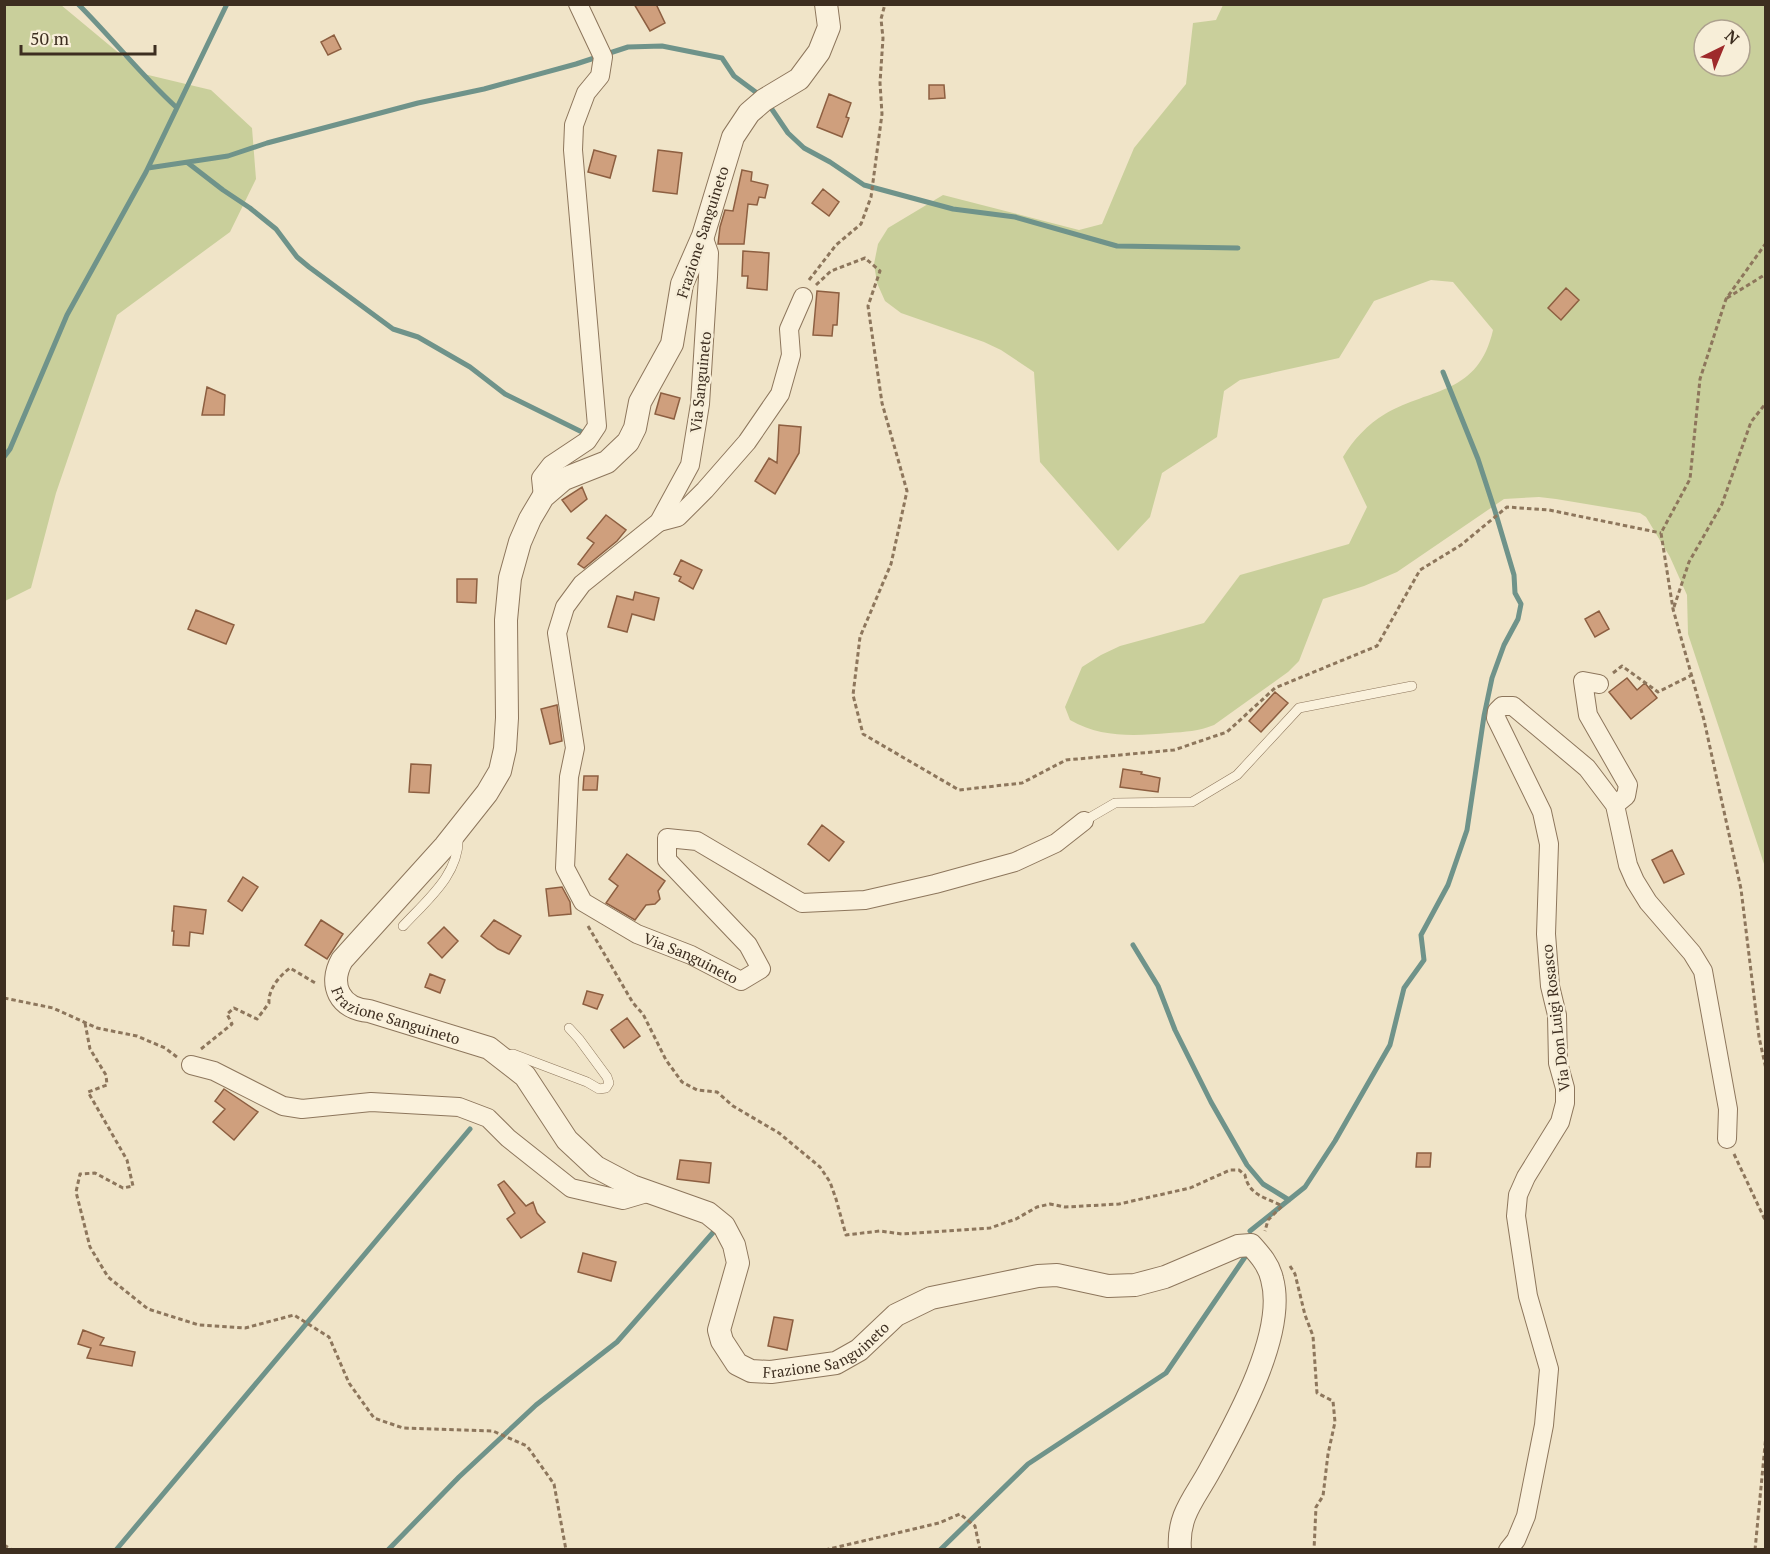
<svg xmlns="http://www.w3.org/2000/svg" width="1770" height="1554" viewBox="0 0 1770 1554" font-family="'PT Serif',serif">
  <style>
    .green { fill: #c9cf9b; fill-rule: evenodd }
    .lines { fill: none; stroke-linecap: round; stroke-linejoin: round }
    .stream { stroke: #6f938a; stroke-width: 5 }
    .building { fill: #cf9f7d; stroke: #8d5f41; stroke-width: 1.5 }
    .service-casing { stroke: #8d765c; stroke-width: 10 }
    .minor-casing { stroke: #8d765c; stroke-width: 20 }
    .tertiary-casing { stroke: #8d765c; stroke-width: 24 }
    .path { stroke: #8d765c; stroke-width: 3; stroke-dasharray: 4.5 3; stroke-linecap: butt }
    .service { stroke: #faf1dc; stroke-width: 9 }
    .minor { stroke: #faf1dc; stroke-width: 18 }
    .tertiary { stroke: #faf1dc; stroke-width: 22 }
    .labels { text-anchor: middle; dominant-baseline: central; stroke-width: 5; stroke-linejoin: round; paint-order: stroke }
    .street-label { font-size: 15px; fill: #3d2e20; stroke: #f7eed8 }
  </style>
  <rect width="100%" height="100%" fill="#f0e4c8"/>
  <!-- green -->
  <path class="green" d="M5 4 61 5 144 74 211 90 252 128 256 179 230 232 117 315 56 493 31 588 5 601Z
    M1223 5H1765V867L1688 634 1687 595 1670 557 1646 517 1640 513 1556 499 1539 497 1504 499 1397 572 1364 586 1323 599 1299 661 1288 672 1214 725C1199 731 1185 732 1169 733 1135 736 1101 738 1070 720L1065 707 1082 667 1101 655 1120 646 1204 623 1240 575 1349 544 1367 507 1343 457C1353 440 1368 424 1385 414 1432 387 1478 395 1493 330L1453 282 1431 280 1374 301 1339 358 1240 380 1224 391 1217 437 1162 473 1150 517 1118 551 1040 462 1034 372 1001 350 984 342 901 313 885 301 877 283 874 264 878 244 888 228 943 195 1079 230 1102 224 1134 148 1186 84 1193 23 1216 20ZM1704 30H1740V66H1704Z"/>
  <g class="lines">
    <!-- stream -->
    <path class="stream" d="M78 4C112 38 141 75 176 107
      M769 105 788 133 804 148 830 162 864 185 953 209 1015 217 1117 246 1238 248
      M188 163 223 190 250 208 276 229 297 257 309 267 393 329 418 337 470 367 505 394 586 434
      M148 168 228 156 267 143 418 103 484 89 576 64 628 47 662 46 722 58 734 76 761 96
      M4 457 10 449 67 315 146 172 227 4
      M1133 945 1158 986 1175 1030 1211 1102 1247 1165 1263 1184 1289 1200
      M1250 1231 1305 1187 1335 1141 1390 1045 1404 988 1424 960 1421 935 1448 885 1467 830 1484 716 1492 678 1504 645 1518 619 1521 604 1515 593 1514 575 1495 511 1478 459 1443 372
      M116 1550 470 1129
      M388 1550 459 1477 536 1405 617 1342 717 1228
      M940 1550 1028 1464 1166 1373 1245 1257"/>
  </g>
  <!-- building -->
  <path class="building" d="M634 4H656L665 23 650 31Z
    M334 35 341 49 328 55 321 42Z
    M929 85H944L945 98 929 99Z
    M829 94 851 103 846 117 849 118 842 137 817 127Z
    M594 150 616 156 610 178 588 172Z
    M658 150 682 153 677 194 653 191Z
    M742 170 752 172 751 181 768 185 765 198 759 197 757 205 748 204 744 244H718L720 227 725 210 733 211Z
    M823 189 839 202 829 216 812 203Z
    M743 251 769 253 767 290 747 288 748 276H742Z
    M1566 288 1579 300 1561 320 1548 308Z
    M817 291 839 293 837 325H833L832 336 813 335Z
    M207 387 225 395 224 415H202Z
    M661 393 680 398 674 419 655 414Z
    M779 425 801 427 799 453 775 494 755 481 769 458 777 463Z
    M582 487 587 499 571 512 562 500Z
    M606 515 626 530 617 541 584 568 578 564 594 543 587 538Z
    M681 560 702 570 693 589 679 581 681 577 674 574Z
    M457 579H477L476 603 457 602Z
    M635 592 659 598 654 620 632 614 627 632 608 627 617 596 633 600Z
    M196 610 234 625 226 644 188 629Z
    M1599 611 1609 629 1595 637 1585 619Z
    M1627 678 1637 690 1645 683 1657 698 1631 719 1609 692Z
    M1275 692 1288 703 1261 732 1249 721Z
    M557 705 562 741 550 744 541 709Z
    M411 764 431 765 429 793 409 792Z
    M1123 769 1142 772 1141 774 1160 778 1158 792 1120 787Z
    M584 776H598L597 790H583Z
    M822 825 844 842 829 861 808 844Z
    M1672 850 1684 874 1664 883 1652 860Z
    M627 854 665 881 658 891 660 899 655 904 646 905 635 920 606 903 618 886 609 879Z
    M243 877 258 887 242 911 228 901Z
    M562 887 570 902 571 914 549 916 546 889Z
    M174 906 206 910 203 934 190 932 189 946 173 945 174 931H172Z
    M321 920 343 934 327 959 305 945Z
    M494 920 521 936 509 954 498 949 481 936Z
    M444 927 458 941 442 958 428 943Z
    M430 974 445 980 440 993 425 987Z
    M587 991 603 995 597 1009 583 1004Z
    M627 1018 640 1036 624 1048 611 1030Z
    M224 1089 258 1112 234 1140 213 1122 225 1109 215 1101Z
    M1417 1153H1431L1430 1167H1416Z
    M680 1160 711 1163 709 1183 677 1179Z
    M504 1181 526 1206 533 1202 537 1213 545 1222 521 1238 507 1219 515 1213 498 1185Z
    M583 1253 616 1262 611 1281 578 1272Z
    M774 1317 793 1320 787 1350 768 1346Z
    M83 1330 104 1338 100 1345 135 1352 132 1366 87 1358 91 1348 78 1344Z"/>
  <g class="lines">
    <!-- service casing -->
    <g class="service-casing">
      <path id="service" d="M1084 821 1115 803 1192 802 1237 775 1299 708 1412 686
        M403 926C426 901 461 873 458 836
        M505 1056 513 1054 587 1082 599 1089 606 1088 609 1083 607 1077 579 1039 569 1028"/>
    </g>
    <!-- minor casing -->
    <g class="minor-casing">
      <g id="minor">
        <path id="s1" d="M703 236 709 253 708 277 700 404 690 465 659 522 582 584 565 607 557 633 575 748 569 777 565 868 583 902 637 934 691 955 741 981 761 969 748 945 667 860V838L697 841 802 903 865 900 935 884 1015 862 1056 843 1084 821"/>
        <path d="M543 497 541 478 551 465 587 441 597 426 573 150 574 125 586 93 600 76 603 57 578 4"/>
        <path d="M659 522 678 517 705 490 747 442 780 394 791 355 789 329 803 297"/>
        <path d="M1599 684 1583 681 1588 715 1628 785 1626 796 1615 805"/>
        <path d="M191 1065 214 1071 283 1106 302 1109 371 1102 459 1107 488 1118 508 1138 571 1188 623 1200 650 1192"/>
        <path d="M1508 1550 1516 1540 1526 1516 1544 1425 1549 1369 1528 1296 1516 1216 1518 1195 1526 1177 1560 1122 1565 1103V1088L1558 1063 1557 1015 1550 986 1546 934 1549 844 1542 812 1496 718 1497 711 1502 706H1513L1587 768 1615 805 1628 865 1635 881 1648 902 1692 953 1703 971 1728 1109 1727 1139"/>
      </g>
    </g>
    <!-- tertiary casing -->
    <g class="tertiary-casing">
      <g id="tertiary">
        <path id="s2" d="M826 4 829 27 819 52 799 79 764 100 749 113 733 137 703 236 682 284 672 344 640 402 635 428 628 442 607 462 564 479 543 497 530 519 520 542 510 578 506 620 507 718 505 749 500 771 487 793 445 846 342 960C328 985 340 1009 369 1011L489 1048 525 1076 567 1140 596 1167 632 1186 708 1213 724 1226 734 1245 738 1263 719 1330 722 1341 737 1364 751 1371 771 1372 836 1363 859 1350 896 1315 931 1298 1038 1276 1057 1275 1108 1286 1135 1285 1165 1277 1238 1246 1251 1245C1260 1255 1269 1265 1272 1279 1287 1333 1236 1423 1210 1470 1195 1498 1177 1515 1180 1550"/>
      </g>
    </g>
    <!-- path -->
    <path class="path" d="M1766 243 1726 299 1700 379 1690 479 1661 533 1673 609 1704 720 1741 889 1759 1037 1766 1069
      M809 280 836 245 861 224 871 197 882 114 880 83 883 38 881 19 885 4
      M816 285 831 271 865 258 880 271 868 306 882 403 907 491 891 564 860 637 853 695 863 734 959 790 1022 783 1066 760 1174 750 1227 732 1275 688 1377 646 1420 570 1461 545 1507 507 1549 510 1661 533
      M1727 298 1766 274
      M1674 607 1689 562 1722 504 1751 422 1766 403
      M1613 673 1622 666 1658 692 1692 675
      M588 926 633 1003 643 1014 666 1060 682 1082 697 1090 717 1092 733 1106 779 1133 820 1167 830 1182 836 1199 846 1235 880 1231 902 1234 990 1228 1016 1219 1037 1207 1050 1204 1065 1207 1119 1204 1190 1188 1230 1170H1239L1245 1175C1249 1196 1266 1197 1282 1206L1268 1220 1265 1231
      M4 998 53 1008 97 1028 137 1036 165 1048 177 1057
      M85 1023 90 1049 106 1075 107 1085 88 1092 127 1160 133 1186 123 1188 95 1173 80 1174 76 1192 90 1247 108 1277 148 1309 199 1325 245 1328 294 1315 329 1337 349 1383 374 1418 403 1428 493 1431 527 1446 554 1484 566 1550
      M201 1049 232 1024 227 1014 234 1008 257 1019 269 1003C268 990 279 976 290 968L317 984
      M1734 1154 1766 1222
      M1290 1266 1295 1274 1305 1315 1313 1336 1317 1393 1333 1401 1335 1422 1328 1454 1323 1496 1316 1507 1314 1550
      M4 1545 12 1550
      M825 1550 939 1523 960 1514 975 1526 980 1550
      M1755 1550 1766 1435"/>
    <!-- service -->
    <use href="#service" class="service"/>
    <!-- minor -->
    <use href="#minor" class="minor"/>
    <!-- tertiary -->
    <use href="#tertiary" class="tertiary"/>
  </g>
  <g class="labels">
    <!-- street labels -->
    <g class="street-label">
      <text transform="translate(702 232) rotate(-72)">Frazione Sanguineto</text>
      <text transform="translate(700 382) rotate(-84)">Via Sanguineto</text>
      <text stroke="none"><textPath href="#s1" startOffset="848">Via Sanguineto</textPath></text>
      <text stroke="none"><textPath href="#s2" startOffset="1227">Frazione Sanguineto</textPath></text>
      <text transform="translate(1555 1018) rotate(-97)">Via Don Luigi Rosasco</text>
      <text stroke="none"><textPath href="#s2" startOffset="1875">Frazione Sanguineto</textPath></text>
    </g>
  </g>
  <!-- border -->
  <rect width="1770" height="1554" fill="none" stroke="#3d2e20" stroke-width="12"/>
  <!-- north arrow -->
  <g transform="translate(1722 48) rotate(43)"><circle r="28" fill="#f7eed8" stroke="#ada18e" stroke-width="1.5"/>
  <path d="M0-4.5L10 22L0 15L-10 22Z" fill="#9e2a2b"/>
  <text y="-9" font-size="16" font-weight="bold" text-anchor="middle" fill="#3d2e20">N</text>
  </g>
  <!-- scale -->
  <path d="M21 45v9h134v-9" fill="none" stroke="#3d2e20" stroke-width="3"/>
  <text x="30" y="45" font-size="18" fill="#3d2e20" stroke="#f7eed8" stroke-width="4.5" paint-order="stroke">50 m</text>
</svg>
